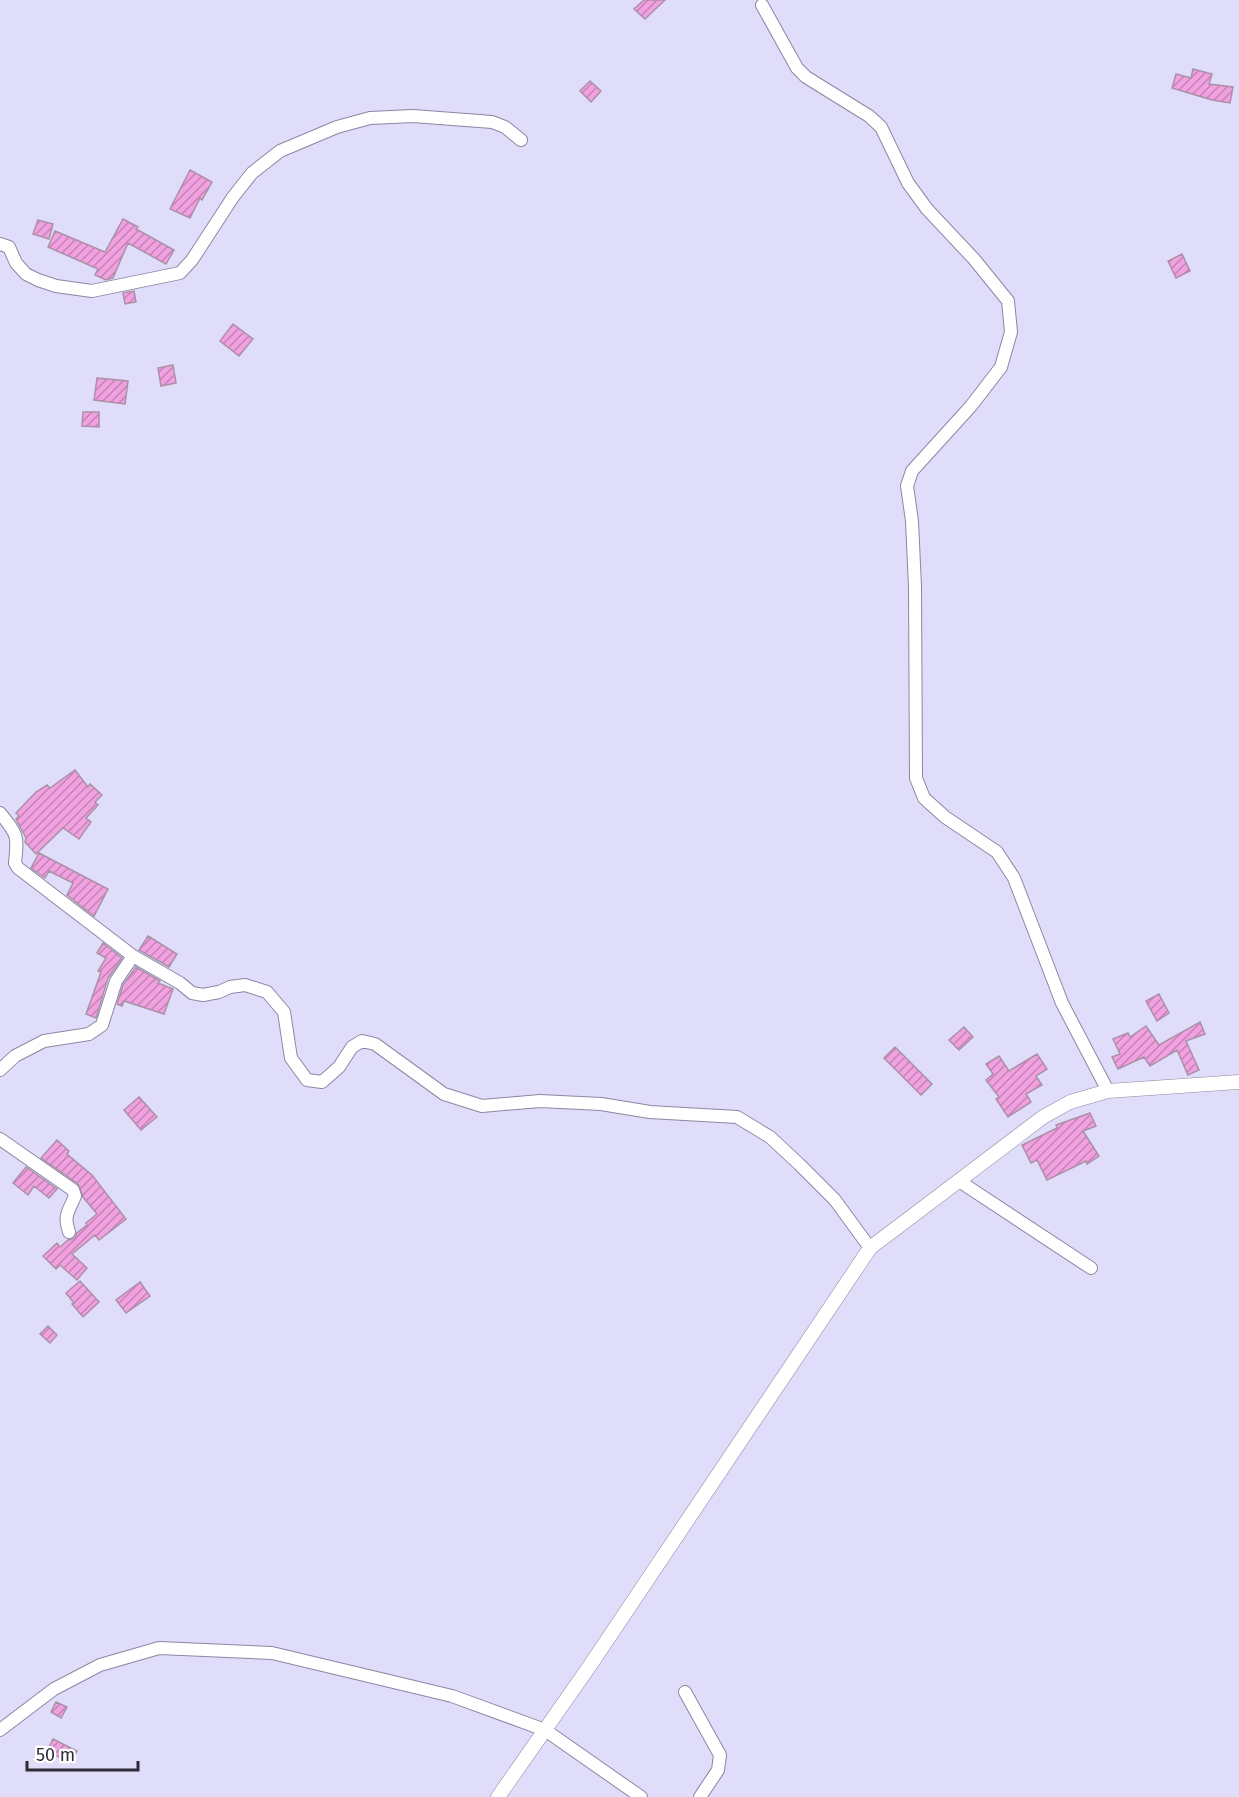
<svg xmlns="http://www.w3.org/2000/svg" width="1239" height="1797" viewBox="0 0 1239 1797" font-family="'Fira Sans',sans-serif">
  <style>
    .building { fill: url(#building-hatch); stroke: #ab91a5; stroke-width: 1.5 }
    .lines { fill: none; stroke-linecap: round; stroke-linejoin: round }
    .minor-casing { stroke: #8b87a3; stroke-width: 14 }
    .tertiary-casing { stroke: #8b87a3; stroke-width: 15 }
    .minor { stroke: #fff; stroke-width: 12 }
    .tertiary { stroke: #fff; stroke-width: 14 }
  </style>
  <defs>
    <pattern id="building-hatch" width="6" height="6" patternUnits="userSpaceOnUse" patternTransform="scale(1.5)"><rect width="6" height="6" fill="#f1a0e0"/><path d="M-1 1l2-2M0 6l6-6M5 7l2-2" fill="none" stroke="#c483b6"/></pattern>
  </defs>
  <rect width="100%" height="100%" fill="#e0ddfb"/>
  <!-- building -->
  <path class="building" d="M644 0H665L645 19 634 9Z
    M1193 69 1212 74 1209 84 1233 87 1230 103 1212 100 1172 88 1176 74 1191 78Z
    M590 81 601 91 591 102 580 91Z
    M190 170 212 182 202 200 200 198 190 218 170 209Z
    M123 219 138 227 136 229 174 250 166 264 128 243 113 278 106 280 95 275 98 269 48 247 55 231 105 252Z
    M38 220 53 224 49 239 33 234Z
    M1182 254 1190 271 1176 278 1168 261Z
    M134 291 136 302 125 304 123 293Z
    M233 324 253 339 239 356 220 341Z
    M173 365 176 383 161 386 158 368Z
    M97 378 128 381 125 404 94 400Z
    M83 412H99V427L82 426Z
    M75 770 88 787 90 784 102 795 95 802 98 805 86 818 91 822 79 839 63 828 36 854 25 842 26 838 16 819 19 816 16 813 36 792 47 785 50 788Z
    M39 853 108 889 94 916 67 895 73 883 49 871 45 878 31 868Z
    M148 936 177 954 169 967 139 950Z
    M103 943 122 958 108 978 96 1018 86 1014 101 972 98 971 106 958 97 953Z
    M136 967 160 981 158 983 173 989 164 1014 124 1001 122 1006 117 1004 123 985Z
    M1159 994 1169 1013 1157 1021 1146 1001Z
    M1200 1022 1205 1034 1186 1041 1199 1070 1188 1075 1177 1050 1150 1066 1144 1057 1118 1069 1112 1057 1120 1054 1113 1039 1128 1033 1130 1037 1146 1026 1159 1045Z
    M964 1027 973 1037 959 1050 949 1040Z
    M895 1047 932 1084 921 1095 884 1058Z
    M1037 1054 1047 1069 1036 1076 1042 1085 1026 1094 1031 1102 1008 1117 996 1099 999 1097 986 1080 993 1074 986 1064 999 1056 1009 1071Z
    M139 1097 157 1117 141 1130 124 1110Z
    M1090 1113 1096 1126 1083 1131 1099 1156 1087 1164 1086 1161 1047 1180 1037 1160 1031 1163 1022 1145 1057 1128 1056 1125Z
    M57 1140 69 1151 67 1154 92 1175 126 1219 99 1240 95 1235 72 1254 87 1268 77 1280 60 1265 56 1269 43 1256 57 1243 60 1247 68 1240 75 1238 77 1233 87 1225 86 1223 97 1214 83 1197 78 1184 41 1158Z
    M26 1167 57 1189 49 1198 34 1186 28 1195 13 1183Z
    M80 1281 99 1302 83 1317 72 1304 74 1303 66 1293Z
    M140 1282 150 1296 126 1313 116 1300Z
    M48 1326 57 1335 50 1343 40 1334Z
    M56 1702 67 1707 61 1718 51 1712Z
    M53 1739 77 1751 71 1763 47 1751Z"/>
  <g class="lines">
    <!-- minor casing -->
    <g class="minor-casing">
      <path id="minor" d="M762 5 797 68 806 77 869 116 881 127 908 183 927 209 974 259 1008 301 1011 332 1001 367 971 406 912 471 907 486 912 521 915 587 916 778 924 798 945 817 997 852 1014 878 1062 1003 1108 1091
        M0 244 9 247 16 263 26 274 38 280 56 286 92 291 180 273 192 260 233 197 252 173 280 151 337 127 370 118 413 116 492 122 505 127 521 140
        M0 813C18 835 18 836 15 863L18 868 133 956 180 983 192 993 203 995 219 992 230 987 245 985 267 992 284 1012 291 1058 307 1080 322 1082 339 1067 352 1047 362 1041 375 1044 444 1094 482 1106 540 1101 601 1104 650 1112 737 1117 770 1137 799 1164 835 1200 870 1248
        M0 1070 15 1056 44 1041 89 1034 102 1025 116 981 133 956
        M0 1139 73 1190 75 1196C69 1211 63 1215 69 1232
        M959 1181 1091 1268
        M685 1692 720 1755 718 1770 700 1797
        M0 1730 54 1689 100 1665 159 1648 272 1653 452 1696 545 1730 641 1797"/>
    </g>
    <!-- tertiary casing -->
    <g class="tertiary-casing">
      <path id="tertiary" d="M498 1797 591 1664 870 1248 1043 1117 1070 1102 1108 1091 1239 1082"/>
    </g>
    <!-- minor -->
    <use href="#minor" class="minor"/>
    <!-- tertiary -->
    <use href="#tertiary" class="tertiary"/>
  </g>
  <!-- scale -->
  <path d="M27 1761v9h111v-9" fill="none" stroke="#2d2c37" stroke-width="3"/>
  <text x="36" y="1761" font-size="18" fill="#2d2c37" stroke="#ffffff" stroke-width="4.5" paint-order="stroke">50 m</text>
</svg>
